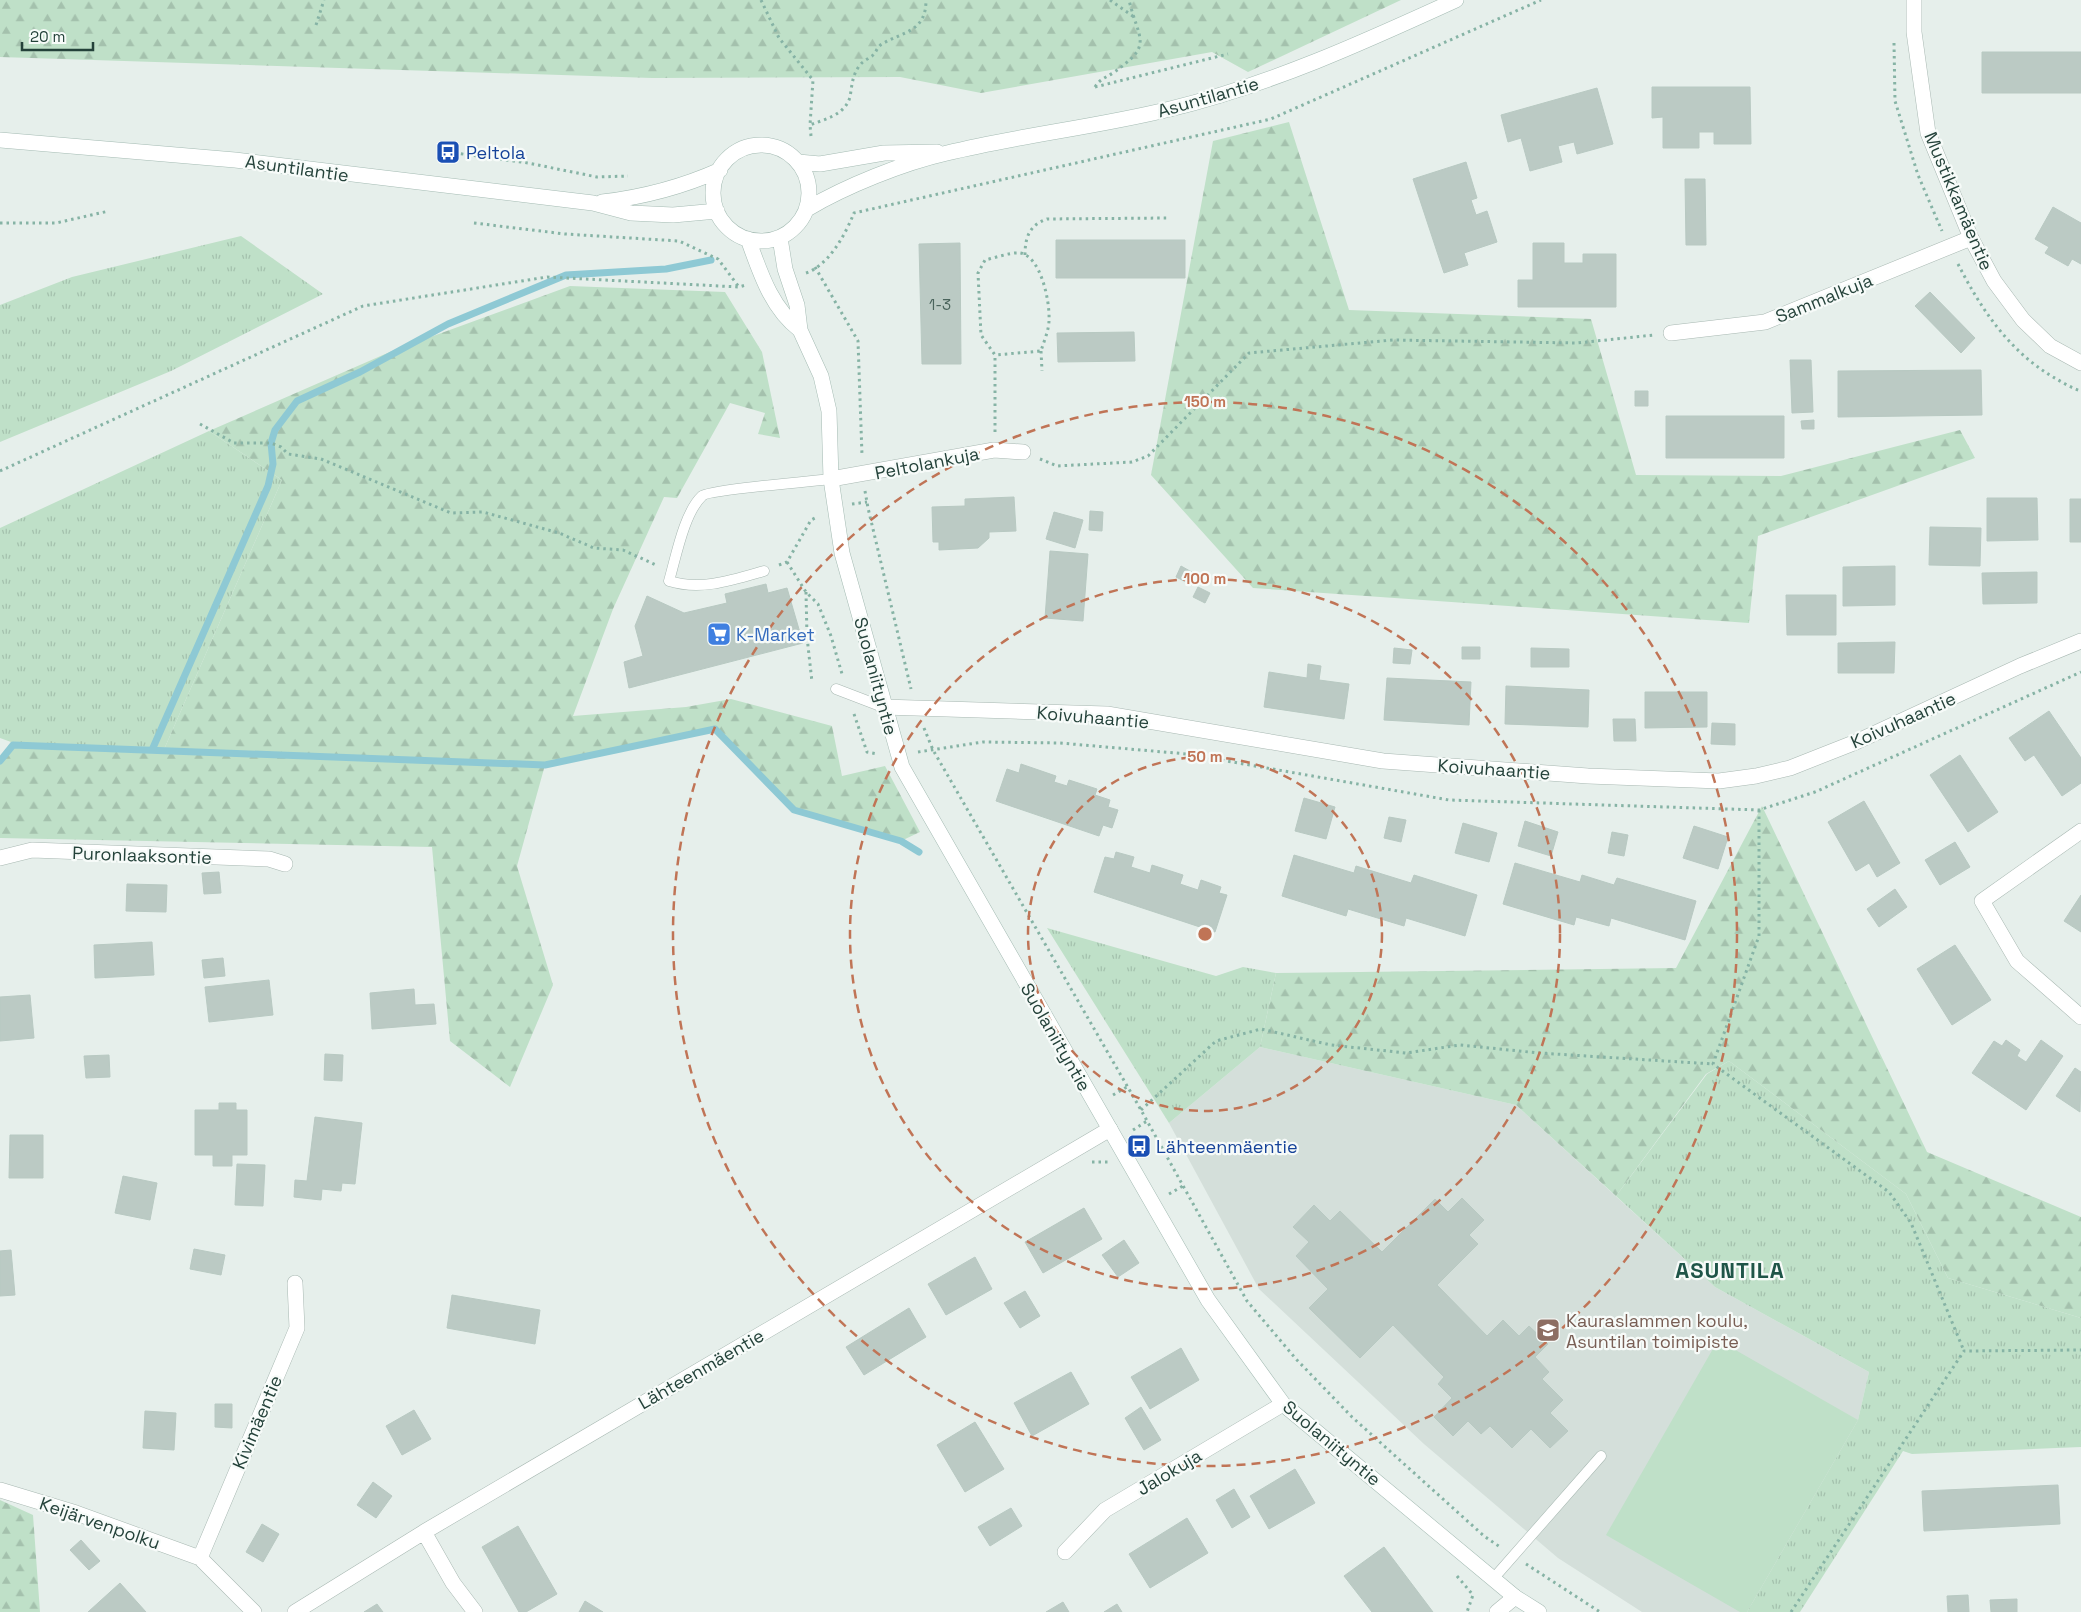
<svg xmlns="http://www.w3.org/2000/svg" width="2081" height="1612" viewBox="0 0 2081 1612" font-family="'Space Grotesk',sans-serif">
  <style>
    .built { fill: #d4dfda }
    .grass { fill: url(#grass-tufts) }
    .forest { fill: url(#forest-firs) }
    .pitch { fill: #bfe0c8 }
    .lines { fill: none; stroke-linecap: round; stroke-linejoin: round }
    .stream { stroke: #8ec9d4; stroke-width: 7 }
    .building { fill: #bbcac4; stroke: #b8c9c2 }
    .lane-casing { stroke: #a8b8b2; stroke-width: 11 }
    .street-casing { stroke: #a8b8b2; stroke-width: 16 }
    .secondary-casing { stroke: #a4bbb3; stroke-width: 16 }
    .path { stroke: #86b3a5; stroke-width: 3; stroke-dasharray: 2.5 4; stroke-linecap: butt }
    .lane { stroke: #fff; stroke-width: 10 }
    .street { stroke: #fff; stroke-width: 15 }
    .secondary { stroke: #fff; stroke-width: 15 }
    .ring { fill: none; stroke: #c07456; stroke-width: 2.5; stroke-dasharray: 9 6 }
    .labels { text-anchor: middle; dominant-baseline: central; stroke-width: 4.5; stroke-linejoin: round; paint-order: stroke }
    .number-label { font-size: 15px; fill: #4a645c }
    .street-label { font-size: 18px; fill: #24423a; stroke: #f7fbf9 }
    .transit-label { font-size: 18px; fill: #164399; stroke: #f7fbf9; text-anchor: start }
    .shop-label { font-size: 18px; fill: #366cbe; stroke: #f7fbf9; text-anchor: start }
    .education-label { font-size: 18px; fill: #785e54; stroke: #f7fbf9; text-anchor: start }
    .district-label { font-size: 22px; font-weight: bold; letter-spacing: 1px; fill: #1f5548; stroke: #f7fbf9 }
    .centre { fill: #c07456; stroke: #f7fbf9; stroke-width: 2.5 }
    .ring-label { font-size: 15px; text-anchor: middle; font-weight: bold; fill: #c07456; stroke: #f7fbf9; stroke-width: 4.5; stroke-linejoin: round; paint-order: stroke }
  </style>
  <defs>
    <pattern id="grass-tufts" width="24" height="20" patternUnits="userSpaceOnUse" patternTransform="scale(1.25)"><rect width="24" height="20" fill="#bfe0c8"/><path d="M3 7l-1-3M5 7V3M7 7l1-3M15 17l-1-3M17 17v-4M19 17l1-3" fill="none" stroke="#a4c1ad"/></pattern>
    <pattern id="forest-firs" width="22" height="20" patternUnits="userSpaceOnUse" patternTransform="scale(1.25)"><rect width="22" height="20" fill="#bfe0c8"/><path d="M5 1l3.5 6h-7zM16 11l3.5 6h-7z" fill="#a4c1ad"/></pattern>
  </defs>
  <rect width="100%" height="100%" fill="#e6efeb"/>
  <!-- built -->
  <path class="built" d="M1260 1047 1516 1105 1715 1287 1869 1372 1858 1420 1747 1612H1642L1558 1558 1424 1444 1259 1289 1169 1123Z"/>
  <!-- grass -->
  <path class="grass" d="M241 236 323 294 171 371 0 442V305L72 277Z
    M209 431 282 480 162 754 11 742 0 738V528Z
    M1047 928 1216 976 1243 967 1276 973 1260 1047 1169 1123Z
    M1729 1061 1906 1194 1948 1278 2081 1318V1447L1912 1454 1903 1451 1800 1612H1747L1858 1420 1869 1372 1715 1287 1616 1196 1707 1074Z"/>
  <!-- forest -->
  <path class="forest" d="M0 0H1401L1248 72 1212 52 981 93 900 77 652 78 0 57Z
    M1289 122 1349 310 1591 319 1636 475 1781 476 1960 430 1975 458 1758 536 1749 623 1253 588 1151 475 1213 141Z
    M570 286 725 292 762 352 780 438 758 434 765 413 730 403 677 498 664 497 613 609 573 716 686 707 731 699 832 726 842 776 885 766 920 832 901 841 794 810 715 730 545 765 517 866 553 985 510 1087 450 1041 432 847 0 838V760L11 742 162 754 282 480 209 431 392 351Z
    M1762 806 1927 1152 2081 1217V1318L1948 1278 1906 1194 1729 1061 1706 1074 1616 1196 1516 1105 1260 1047 1276 973 1676 968Z
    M0 1500 33 1515 40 1612H0Z"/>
  <!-- pitch -->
  <path class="pitch" d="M1718 1340 1858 1420 1747 1612H1740L1606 1535Z"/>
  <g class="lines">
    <!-- stream -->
    <path class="stream" d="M152 750 268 486 273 464 271 443 275 430 297 401 360 372 448 324 566 275 666 269 711 260
      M0 761 13 745 545 765 715 729 794 810 901 841 919 852"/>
  </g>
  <!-- building -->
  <path class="building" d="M1982 52H2081V93H1982Z
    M1652 87H1750L1751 144H1714V132H1699V148H1663V117L1652 118Z
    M1597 88 1613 144 1577 154 1574 142 1558 146 1562 162 1530 171 1521 138 1508 142 1501 115Z
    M1466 162 1477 198 1471 200 1476 215 1487 211 1497 242 1464 253 1468 265 1444 273 1413 179Z
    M1685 179H1705L1706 245H1686Z
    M2053 207 2081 223V264L2072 259 2068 266 2045 253 2049 247 2035 239Z
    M1056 240H1185V278H1056Z
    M960 243 961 364H922L919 244Z
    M1533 243H1564V263H1583V254H1616V307H1518V280H1533Z
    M1930 292 1975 338 1961 353 1915 306Z
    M1134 332 1135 361 1058 362 1057 333Z
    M1790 360H1811L1813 412 1792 413Z
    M1981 370 1982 415 1838 417V371Z
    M1635 391H1648V406H1635Z
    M1666 416H1784V458H1666Z
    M1814 420V429H1802L1801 421Z
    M1014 497 1016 531 989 532V538L978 548 939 550V542H933L932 507 965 506V499Z
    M1987 498H2037L2038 540 1987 541Z
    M2070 499H2081V542H2070Z
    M1090 511 1103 512 1102 531 1089 530Z
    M1054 512 1083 520 1075 548 1046 539Z
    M1930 527 1981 528 1980 566 1929 565Z
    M1050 551 1088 554 1083 621 1045 618Z
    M1181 566 1197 575 1192 585 1176 577Z
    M1895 566V605L1843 606V567Z
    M2037 572V603L1983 604 1982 573Z
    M766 584 768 593 787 588 803 643 629 688 624 662 643 656 635 626 647 596 684 613 727 603 725 594Z
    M1198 587 1210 593 1205 603 1193 597Z
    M1786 595H1836V635H1787Z
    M1895 642 1894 673H1838V643Z
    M1462 647H1480V659H1462Z
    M1394 648 1412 650 1410 664 1393 663Z
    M1531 648 1569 649V667H1531Z
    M1308 664 1321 666 1319 680 1349 684 1344 719 1264 707 1269 672 1307 678Z
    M1387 678 1471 682 1469 725 1384 720Z
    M1506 686 1589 690 1588 727 1505 724Z
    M1645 692H1707V727L1645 728Z
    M2049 711 2081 758V783L2062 796 2034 755 2025 761 2009 738Z
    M1613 719H1635L1636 741H1614Z
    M1712 723 1735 724V745L1711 744Z
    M1960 755 1998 812 1968 832 1930 775Z
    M1021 764 1056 776 1054 782 1067 786 1069 780 1097 789 1095 795 1110 800 1108 807 1118 810 1112 828 1103 825 1099 836 996 801 1007 769 1019 773Z
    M1304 798 1335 807 1326 839 1295 831Z
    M1864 801 1900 863 1877 877 1869 863 1856 871 1828 822Z
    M1389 817 1406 820 1401 842 1384 838Z
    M1525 821 1558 832 1551 856 1518 846Z
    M1463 823 1497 833 1489 862 1455 853Z
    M1694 826 1728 837 1718 869 1683 858Z
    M1612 832 1628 835 1624 856 1608 853Z
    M1955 842 1970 867 1940 885 1925 860Z
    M1116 852 1134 857 1131 867 1150 873 1152 865 1183 875 1180 884 1198 890 1201 880 1221 887 1219 893 1227 895 1215 932 1094 892 1105 857 1114 859Z
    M1294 855 1354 873 1356 866 1411 883 1414 875 1477 895 1465 936 1406 918 1404 926 1348 909 1346 916 1282 896Z
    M1515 863 1580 882 1582 875 1614 885 1617 878 1696 901 1685 940 1611 918 1609 926 1576 917 1574 925 1503 904Z
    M219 872 221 893 204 894 202 873Z
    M127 884 167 885 166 912 126 911Z
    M1895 889 1907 907 1879 927 1867 909Z
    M2081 895V932L2064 921Z
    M152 942 154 975 95 978 94 945Z
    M1955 945 1991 1000 1952 1025 1917 969Z
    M223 958 225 976 204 978 202 960Z
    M269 980 273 1015 209 1022 205 987Z
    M414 989 415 1005 434 1004 436 1024 372 1029 370 993Z
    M30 995 34 1038 0 1041V997Z
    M2006 1040 2020 1050 2017 1056 2026 1062 2041 1040 2063 1056 2026 1110 1972 1073 1994 1041 2002 1046Z
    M325 1054 343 1055 342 1081 324 1080Z
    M109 1055 110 1077 86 1078 84 1056Z
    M2075 1068 2081 1072 2080 1112 2056 1096Z
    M219 1103H236V1110H247V1155H232V1166H213V1155H195V1110H219Z
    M315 1117 362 1123 355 1184 342 1183 341 1191 322 1189 321 1200 294 1197 295 1180 307 1181Z
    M10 1135H43V1178H9Z
    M237 1164 265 1165 263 1206 235 1205Z
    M123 1176 157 1183 150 1220 115 1213Z
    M1462 1198 1484 1220 1469 1235 1478 1244 1437 1285 1487 1336 1503 1320 1519 1336 1529 1326 1548 1344 1535 1357 1549 1372 1542 1379 1563 1400 1550 1413 1568 1431 1550 1448 1531 1429 1512 1448 1490 1426 1481 1434 1468 1421 1453 1436 1434 1417 1452 1398 1438 1384 1444 1377 1393 1325 1360 1358 1309 1308 1328 1289 1296 1256 1309 1242 1293 1227 1314 1205 1330 1221 1340 1211 1382 1252 1435 1199 1448 1212Z
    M1084 1208 1102 1239 1043 1273 1025 1242Z
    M1124 1240 1139 1263 1118 1277 1102 1255Z
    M194 1249 225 1255 221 1275 190 1269Z
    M11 1250 15 1295 0 1296V1251Z
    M975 1257 992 1289 946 1315 928 1284Z
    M1025 1291 1040 1316 1020 1328 1004 1303Z
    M452 1295 540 1310 535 1344 447 1328Z
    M909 1308 926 1337 864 1375 846 1347Z
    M1181 1348 1199 1380 1150 1409 1131 1377Z
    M1071 1372 1089 1404 1032 1436 1014 1403Z
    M215 1404H232V1428L215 1427Z
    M1141 1407 1161 1440 1144 1450 1125 1418Z
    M414 1410 431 1439 402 1455 386 1426Z
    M145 1411 176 1413 174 1450 143 1448Z
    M975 1422 1004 1469 965 1492 937 1445Z
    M1295 1469 1315 1503 1269 1529 1250 1496Z
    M373 1482 392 1496 376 1518 357 1505Z
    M2058 1485 2060 1524 1924 1531 1922 1491Z
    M1234 1489 1250 1517 1232 1528 1216 1500Z
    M1011 1508 1022 1526 990 1546 978 1527Z
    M1187 1518 1208 1553 1150 1588 1129 1554Z
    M262 1524 279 1534 263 1562 246 1552Z
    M518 1526 557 1594 526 1612H519L482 1547Z
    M81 1540 100 1561 89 1570 70 1550Z
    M1384 1547 1433 1612H1372L1344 1576Z
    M120 1583 146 1612H88Z
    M1968 1595 1969 1612H1948L1947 1596Z
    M2017 1599V1612H1991L1990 1600Z
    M585 1601 603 1612H579Z
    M1063 1602 1069 1612H1046Z
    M377 1604 383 1612H364Z
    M1117 1604 1122 1612H1104Z"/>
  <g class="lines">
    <!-- lane casing -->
    <g class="lane-casing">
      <path id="lane" d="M764 571C733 580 701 591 669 581 676 557 684 513 702 496 708 490 814 481 831 479
        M836 689 883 707
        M1493 1579 1601 1456"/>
    </g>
    <!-- street casing -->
    <g class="street-casing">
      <path id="street" d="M1914 0V32L1928 133 1971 238 1994 281 2023 320 2050 346 2081 363
        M1671 333 1765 322 1971 238
        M831 479 994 450 1023 452
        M883 707 1107 714 1383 761 1588 776 1719 781 1756 776 1790 768 1856 742 2020 666 2081 641
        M2081 831 1982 901 2017 961 2081 1017
        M0 858 32 850 269 859 285 864
        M0 1490 76 1513 200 1558 254 1612
        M424 1532 453 1583 475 1612
        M1065 1552 1105 1510 1283 1404
        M200 1558 297 1328 295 1283
        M295 1612 424 1532 1110 1129
        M1497 1612 1515 1597"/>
    </g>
    <!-- secondary casing -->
    <g class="secondary-casing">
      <path id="secondary" d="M0 140 235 160 593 203 631 213 673 215 717 211
        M713 193a48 48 0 1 1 96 0a48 48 0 1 1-96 0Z
        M798 162 820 164 884 153 937 152
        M602 202C644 197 682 187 720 170
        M807 209C846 186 903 163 947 153 1021 135 1097 127 1170 109 1272 84 1362 43 1456 0
        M780 238 785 269 797 305 800 330 821 376 829 411 831 479 842 553 902 767 1208 1300 1283 1404 1515 1597 1539 1612
        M748 239C760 272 771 308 800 330"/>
    </g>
    <!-- path -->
    <path class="path" d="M761 0 779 38 813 80 810 125
      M1110 0 1134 17
      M316 25 324 0
      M1894 43 1895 101 1918 175 1942 231
      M1095 87 1228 54
      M1095 87C1100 79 1105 78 1113 73 1154 44 1139 42 1129 0
      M811 136 810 125C825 119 845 115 850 97 852 86 852 75 860 65 863 61 868 59 872 56 876 53 877 47 882 44 904 31 926 32 926 0
      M448 152 528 163 597 177 628 176
      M0 223H56L109 211
      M474 223 565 234 679 241 718 259 739 287
      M1025 255C1025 238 1029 225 1047 219L1167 218
      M1958 264C1981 309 2009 351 2053 377 2062 382 2071 388 2081 391
      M815 267 858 341 862 455
      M806 273C829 265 845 235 854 213L1271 119 1541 0
      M1041 351 1042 371
      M200 424 234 443H271L281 447 288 454 321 459 451 513 483 512 559 533 594 548 623 550 656 565
      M995 432V355L981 335 978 273 985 260C995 258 1010 252 1020 253 1041 256 1050 302 1049 320 1049 330 1044 341 1041 351L995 355
      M1040 459 1057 466 1132 462 1148 456 1249 353 1393 340 1577 343 1654 335
      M0 471 363 306 547 277 739 287 746 285
      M865 491 868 508 911 689
      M852 504 867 502
      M787 562 806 592 818 604 831 636 842 674
      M779 565 787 562 811 520 817 517
      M806 592 807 637 812 682
      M854 714 867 752 878 754
      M924 728 933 750 1141 1110 1247 1301 1296 1359 1352 1417 1484 1536 1500 1547
      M918 752 983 742 1060 743 1187 754 1449 800 1759 810 1815 792 2081 672
      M1759 810V936L1713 1064 1889 1192 1911 1223 1964 1351
      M1113 1095 1127 1087
      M1141 1110 1216 1041 1261 1029 1331 1045 1406 1053 1460 1045 1539 1053 1713 1064
      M1133 1130 1147 1121
      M1092 1162H1108
      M1169 1194 1183 1186
      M1526 1564 1600 1612
      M1457 1576 1473 1595 1467 1612
      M1791 1612 1964 1351 2081 1350"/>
    <!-- lane -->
    <use href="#lane" class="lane"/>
    <!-- street -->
    <use href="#street" class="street"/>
    <!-- secondary -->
    <use href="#secondary" class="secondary"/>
  </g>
  <!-- distance rings -->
  <g class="ring">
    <circle cx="1205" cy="934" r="177"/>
    <circle cx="1205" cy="934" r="355"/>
    <circle cx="1205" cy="934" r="532"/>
  </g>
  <!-- icons -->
  <defs>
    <g id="bus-square" transform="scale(1.25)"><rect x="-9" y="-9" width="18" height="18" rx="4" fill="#1a4fb4" stroke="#f7fbf9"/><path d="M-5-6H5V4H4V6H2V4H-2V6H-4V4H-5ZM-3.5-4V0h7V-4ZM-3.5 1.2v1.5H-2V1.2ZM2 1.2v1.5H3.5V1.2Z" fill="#fff"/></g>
    <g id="supermarket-square" transform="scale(1.25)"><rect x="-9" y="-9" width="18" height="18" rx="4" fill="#3f7fe0" stroke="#f7fbf9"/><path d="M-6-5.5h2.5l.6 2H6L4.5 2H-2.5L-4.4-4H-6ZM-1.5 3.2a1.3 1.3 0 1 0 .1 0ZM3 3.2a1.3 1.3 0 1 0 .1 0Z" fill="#fff"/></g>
    <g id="school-square" transform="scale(1.25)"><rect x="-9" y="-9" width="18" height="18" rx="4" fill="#8d6e63" stroke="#f7fbf9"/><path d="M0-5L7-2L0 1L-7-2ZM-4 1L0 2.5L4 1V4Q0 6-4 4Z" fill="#fff"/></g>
  </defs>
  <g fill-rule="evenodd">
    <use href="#bus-square" x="448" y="152"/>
    <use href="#supermarket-square" x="719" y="634"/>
    <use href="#bus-square" x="1139" y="1146"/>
    <use href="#school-square" x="1548" y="1330"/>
  </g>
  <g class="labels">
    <!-- number labels -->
    <g class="number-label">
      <text x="940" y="304">1-3</text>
    </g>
    <!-- street labels -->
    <g class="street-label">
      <text transform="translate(1208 97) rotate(-16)">Asuntilantie</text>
      <text transform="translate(297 168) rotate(8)">Asuntilantie</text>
      <text transform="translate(1959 201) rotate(67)">Mustikkamäentie</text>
      <text transform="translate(1824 298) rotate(-22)">Sammalkuja</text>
      <text transform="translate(927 463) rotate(-11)">Peltolankuja</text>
      <text transform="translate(876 676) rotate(75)">Suolaniityntie</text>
      <text transform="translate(1093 717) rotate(5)">Koivuhaantie</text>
      <text transform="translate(1903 720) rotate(-24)">Koivuhaantie</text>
      <text transform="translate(1494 769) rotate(4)">Koivuhaantie</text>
      <text transform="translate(142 855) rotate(2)">Puronlaaksontie</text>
      <text transform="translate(1056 1037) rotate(60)">Suolaniityntie</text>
      <text transform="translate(701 1369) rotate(-30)">Lähteenmäentie</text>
      <text transform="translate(257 1422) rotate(-67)">Kivimäentie</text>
      <text transform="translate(1332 1443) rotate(40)">Suolaniityntie</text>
      <text transform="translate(1169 1472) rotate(-31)">Jalokuja</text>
      <text transform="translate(100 1523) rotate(19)">Keijärvenpolku</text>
    </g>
    <!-- transit labels -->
    <g class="transit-label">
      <text x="466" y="152">Peltola</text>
      <text x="1156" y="1146">Lähteenmäentie</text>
    </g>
    <!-- shop labels -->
    <g class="shop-label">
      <text x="736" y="634">K-Market</text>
    </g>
    <!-- education labels -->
    <g class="education-label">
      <text x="1566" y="1320">Kauraslammen koulu,<tspan x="1566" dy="21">Asuntilan toimipiste</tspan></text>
    </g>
    <!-- district labels -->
    <g class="district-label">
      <text x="1730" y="1270">ASUNTILA</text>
    </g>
  </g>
  <circle cx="1205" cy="934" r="8" class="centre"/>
  <g class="ring-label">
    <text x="1205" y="407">150 m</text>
    <text x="1205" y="584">100 m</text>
    <text x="1205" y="762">50 m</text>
  </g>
  <!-- scale -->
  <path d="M22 42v8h71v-8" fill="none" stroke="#24423a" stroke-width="2.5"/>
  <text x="30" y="42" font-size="15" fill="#24423a" stroke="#f7fbf9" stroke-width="4" paint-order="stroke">20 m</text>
</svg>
